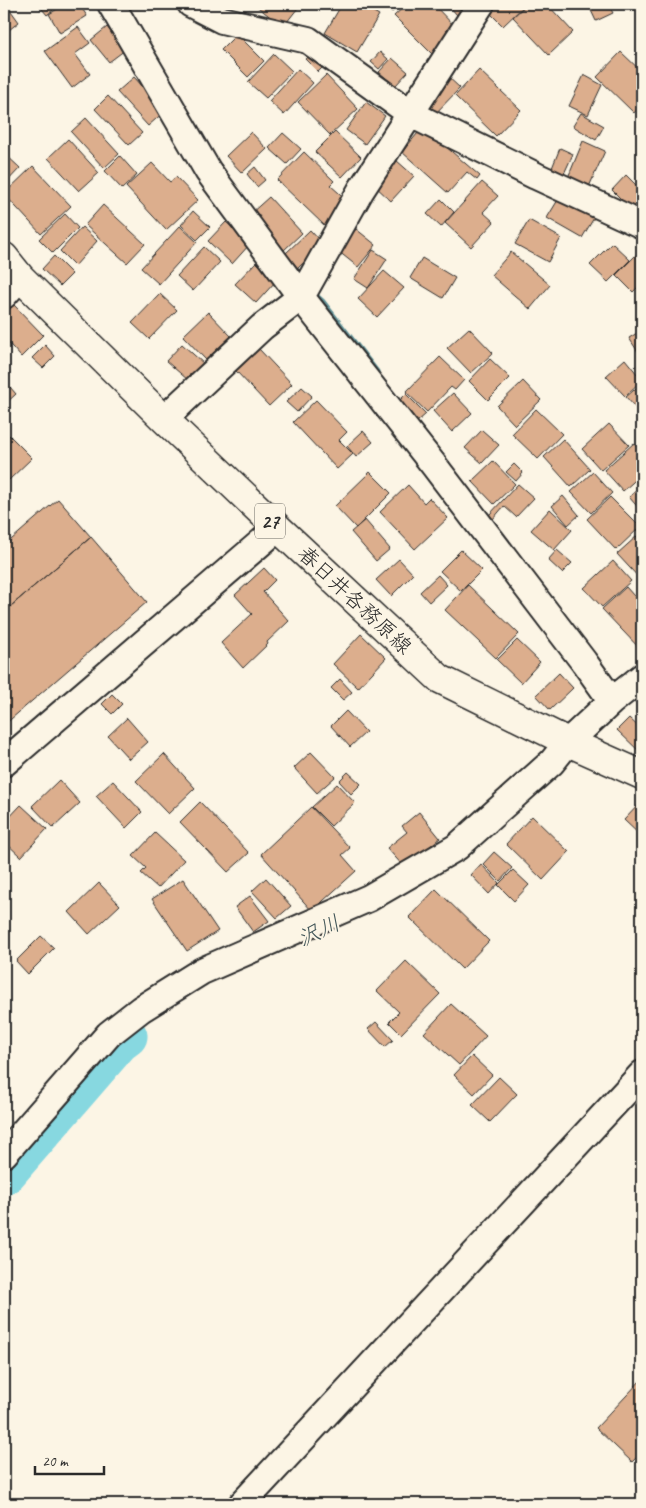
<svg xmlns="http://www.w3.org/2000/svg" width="646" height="1508" viewBox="0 0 646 1508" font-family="Caveat,'Klee One',sans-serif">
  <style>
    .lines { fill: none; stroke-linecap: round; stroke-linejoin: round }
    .stream { stroke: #629398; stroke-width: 7 }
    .river { stroke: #87d8e0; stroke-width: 41 }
    .building { fill: #dcae8d; stroke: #2b2b2b }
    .minor-casing { stroke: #2b2b2b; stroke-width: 30 }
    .major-casing { stroke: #2b2b2b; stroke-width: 31 }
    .minor { stroke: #fcf5e5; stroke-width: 26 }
    .major { stroke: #fcf5e5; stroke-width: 28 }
    .labels { text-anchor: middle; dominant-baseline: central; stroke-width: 4; stroke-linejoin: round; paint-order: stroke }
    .shield { fill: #fcf5e5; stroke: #6a6863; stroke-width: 1 }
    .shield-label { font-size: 20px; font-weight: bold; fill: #2b2b2b }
    .street-label { font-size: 21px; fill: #2b2b2b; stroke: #fcf5e5 }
    .water-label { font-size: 22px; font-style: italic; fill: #425658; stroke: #fcf5e5 }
  </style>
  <rect width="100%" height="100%" fill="#fcf5e5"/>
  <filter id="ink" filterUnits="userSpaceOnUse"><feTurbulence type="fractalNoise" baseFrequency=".02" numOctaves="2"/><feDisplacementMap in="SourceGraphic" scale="10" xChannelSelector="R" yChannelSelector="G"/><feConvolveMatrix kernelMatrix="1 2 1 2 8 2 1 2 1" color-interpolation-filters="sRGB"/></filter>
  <g filter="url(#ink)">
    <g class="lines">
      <!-- stream -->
      <path class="stream" d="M314 295 322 302 376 372"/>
      <!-- river -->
      <path class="river" d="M4 1175 119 1042 127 1036"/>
    </g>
    <!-- building -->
    <path class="building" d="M4 4H6L19 22 4 34Z
      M38 4H60L47 15Z
      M66 4H79L87 16 60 33 49 14Z
      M254 4H301L283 27Z
      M342 4H360L379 15 357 52 325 33Z
      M384 4H401L392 12Z
      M407 4H433L457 29 432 54 394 16Z
      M455 4H475L462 21 451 8Z
      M487 4H526L503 26 484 7Z
      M527 4H547L573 32 549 55 513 17Z
      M588 4H608L613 13 596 21Z
      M78 27 90 43 75 54 90 74 72 88 45 51Z
      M107 27 125 50 109 62 91 40Z
      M237 34 264 61 248 77 221 50Z
      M315 50 328 62 318 72 305 59Z
      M380 52 388 59 379 69 371 62Z
      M621 52 642 72V104L634 113 597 77Z
      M274 54 292 71 266 98 248 82Z
      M392 58 408 72 395 86 379 72Z
      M298 69 313 83 284 115 269 101Z
      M479 70 521 110 496 136 455 96Z
      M445 74 460 88 432 117 419 104Z
      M326 75 358 109 330 135 298 102Z
      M584 75 602 85 588 115 569 106Z
      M134 77 165 111 148 126 117 92Z
      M4 89 10 96 4 101Z
      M108 96 142 133 129 145 95 109Z
      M366 102 385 116 365 144 346 130Z
      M581 113 604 126 596 140 573 126Z
      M86 118 119 154 104 168 71 132Z
      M423 127 480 176 477 180 467 172 448 193 402 152Z
      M251 132 267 149 242 173 226 156Z
      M335 132 361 157 342 177 315 152Z
      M283 133 301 149 287 164 269 148Z
      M68 139 99 173 79 191 48 158Z
      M583 141 605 151 588 189 567 180Z
      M560 148 573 154 562 178 550 173Z
      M304 152 334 181 330 185 349 202 325 226 277 180Z
      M4 153 20 168 4 185Z
      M120 156 137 175 122 189 105 171Z
      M396 160 414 176 391 201 373 184Z
      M152 163 170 182 176 177 198 200 166 230 126 187Z
      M33 166 71 206 41 234 4 194Z
      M255 167 265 180 257 187 247 174Z
      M626 175 642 191V205L635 213 612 190Z
      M482 182 498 196 483 212 494 222 471 247 445 223Z
      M564 190 598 211 582 238 547 218Z
      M269 197 302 233 283 251 250 214Z
      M441 199 454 212 441 227 427 214Z
      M103 205 145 244 127 263 85 225Z
      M193 211 210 227 197 240 181 225Z
      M65 214 78 228 53 253 39 239Z
      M529 220 561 238 548 262 515 244Z
      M226 222 250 244 232 264 208 241Z
      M180 226 197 242 159 284 141 268Z
      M82 227 97 241 75 266 60 251Z
      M356 229 376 245 358 267 338 251Z
      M310 230 323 244 298 268 285 254Z
      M612 243 630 260 608 282 590 265Z
      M204 247 220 262 193 291 177 276Z
      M373 250 387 259 368 288 354 279Z
      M641 250 642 283 633 292 616 275Z
      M511 252 550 285 530 309 491 275Z
      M54 256 72 274 60 286 42 269Z
      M422 258 455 278 443 298 410 278Z
      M256 262 276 281 256 303 235 284Z
      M384 271 404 288 377 317 358 299Z
      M160 294 177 310 149 339 132 323Z
      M14 305 43 335 21 357 4 338V314Z
      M208 312 231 336 206 360 183 336Z
      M469 328 493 353 471 373 447 348Z
      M642 330V358L629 338Z
      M182 344 204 364 188 380 166 361Z
      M45 345 55 356 43 368 32 358Z
      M259 349 292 384 269 406 236 371Z
      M440 357 464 380 455 390 451 387 427 412 406 392Z
      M490 359 510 378 488 400 469 381Z
      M625 359 642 380 625 396 606 376Z
      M4 380 16 394 4 405Z
      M523 381 541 400 515 425 497 406Z
      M642 383V415L626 397Z
      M302 387 312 396 297 412 286 402Z
      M453 393 472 413 452 432 433 411Z
      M406 394 426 414 417 422 398 402Z
      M316 400 347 432 339 440 353 454 337 469 293 422Z
      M536 409 562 434 538 459 512 434Z
      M609 424 629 445 601 470 582 449Z
      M482 430 499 445 482 463 465 448Z
      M363 431 373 442 356 457 347 446Z
      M9 435 32 458 9 480 4 475V470L6 468 4 466V440Z
      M563 439 590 469 571 487 544 457Z
      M634 443 642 452V474L623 491 604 470Z
      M493 461 515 484 494 504 472 481Z
      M514 464 523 473 516 481 506 472Z
      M370 472 391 493 356 528 335 506Z
      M593 472 612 493 591 513 571 492Z
      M518 484 534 498 516 517 504 506 493 519 489 515Z
      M408 485 424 503 429 498 448 518 415 549 380 512Z
      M642 485V512L629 497Z
      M563 496 579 515 568 525 552 506Z
      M610 497 640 527 616 550 587 519Z
      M58 499 91 537 4 612V546Z
      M550 509 572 530 554 550 531 530Z
      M365 520 390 549 376 561 351 532Z
      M637 536 642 542V581L617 554Z
      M91 537 147 602 4 725V612Z
      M461 550 482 570 461 591 440 571Z
      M557 550 572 563 562 573 548 560Z
      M399 559 413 574 391 596 376 580Z
      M613 561 631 581 602 607 584 588Z
      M264 568 275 580 263 592 289 621 267 642 268 644 243 668 221 643 252 614 235 595Z
      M438 575 447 585 429 602 420 592Z
      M468 585 519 634 496 658 445 610Z
      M626 587 642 605V651L602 609Z
      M361 634 386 658 358 688 333 664Z
      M517 640 540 662 521 683 497 660Z
      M559 673 573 688 550 710 536 695Z
      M340 679 352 692 343 700 331 688Z
      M112 694 122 704 112 714 102 704Z
      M346 711 366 732 350 747 331 726Z
      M127 718 148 742 129 759 108 736Z
      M629 718 642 730V754L617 730Z
      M311 752 335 777 317 793 294 768Z
      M164 754 195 788 168 814 136 781Z
      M348 772 361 784 351 794 339 781Z
      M59 780 80 803 53 828 32 806Z
      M113 781 142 812 126 828 96 796Z
      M337 784 355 803 331 826 312 807Z
      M642 801V837L624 820Z
      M200 802 249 853 228 872 180 822Z
      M21 805 47 829 21 857 4 841V823Z
      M311 807 350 848 342 855 356 871 312 911 261 854Z
      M419 812 440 838 404 867 387 848 407 832 402 826Z
      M532 816 569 852 543 880 506 844Z
      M155 833 184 860 158 888 141 873 146 868 133 856Z
      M494 852 512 868 500 881 483 864Z
      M481 864 499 883 489 894 471 875Z
      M513 870 529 885 514 901 498 885Z
      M266 878 291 906 277 918 252 891Z
      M183 879 218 931 187 951 152 899Z
      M99 883 120 905 89 934 69 912Z
      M436 889 489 941 462 969 409 917Z
      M250 896 269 921 253 932 235 907Z
      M41 936 54 948 28 974 16 961Z
      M406 961 440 994 401 1034 389 1022 399 1012 377 991Z
      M451 1004 486 1036 459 1065 424 1033Z
      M376 1022 393 1040 385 1047 368 1029Z
      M472 1056 492 1075 474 1094 454 1075Z
      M499 1077 517 1094 490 1122 472 1105Z
      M642 1379V1452L632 1462 596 1428Z"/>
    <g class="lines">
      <!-- minor casing -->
      <g class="minor-casing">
        <path id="minor" d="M111 4 208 171 301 297 433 464 584 662 612 701
          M191 4 222 20 308 40 411 114 536 176 642 225
          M4 295 20 277
          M164 419 262 327 301 297 361 190 481 4
          M4 763 278 528
          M4 1154 109 1034 141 1009 202 971 369 898 457 847 552 762 568 742 612 701 642 677
          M242 1504 642 1074"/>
      </g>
      <!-- major casing -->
      <g class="major-casing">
        <path id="major" d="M4 257 20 277 164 419 278 528 440 679 568 742 642 775"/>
      </g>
      <!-- minor -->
      <use href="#minor" class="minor"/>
      <!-- major -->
      <use href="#major" class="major"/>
    </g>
  </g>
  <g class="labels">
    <!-- shield labels -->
    <rect class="shield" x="255" y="503.5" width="30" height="35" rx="4"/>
    <g class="shield-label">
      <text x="270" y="521">27</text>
    </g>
    <!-- street labels -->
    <g class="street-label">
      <text transform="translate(355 600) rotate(43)">春日井各務原線</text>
    </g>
    <!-- water labels -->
    <g class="water-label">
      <text transform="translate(319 931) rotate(-25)">沢川</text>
    </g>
  </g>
  <!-- margin -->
  <rect width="646" height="1508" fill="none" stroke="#fcf5e5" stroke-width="20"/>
  <rect x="10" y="10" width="626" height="1488" fill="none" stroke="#2b2b2b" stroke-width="2" filter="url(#ink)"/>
  <!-- scale -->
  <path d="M35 1466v8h69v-8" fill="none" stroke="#2b2b2b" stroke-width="2.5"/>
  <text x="42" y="1466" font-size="15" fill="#2b2b2b" stroke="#fcf5e5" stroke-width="4" paint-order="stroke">20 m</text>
</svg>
